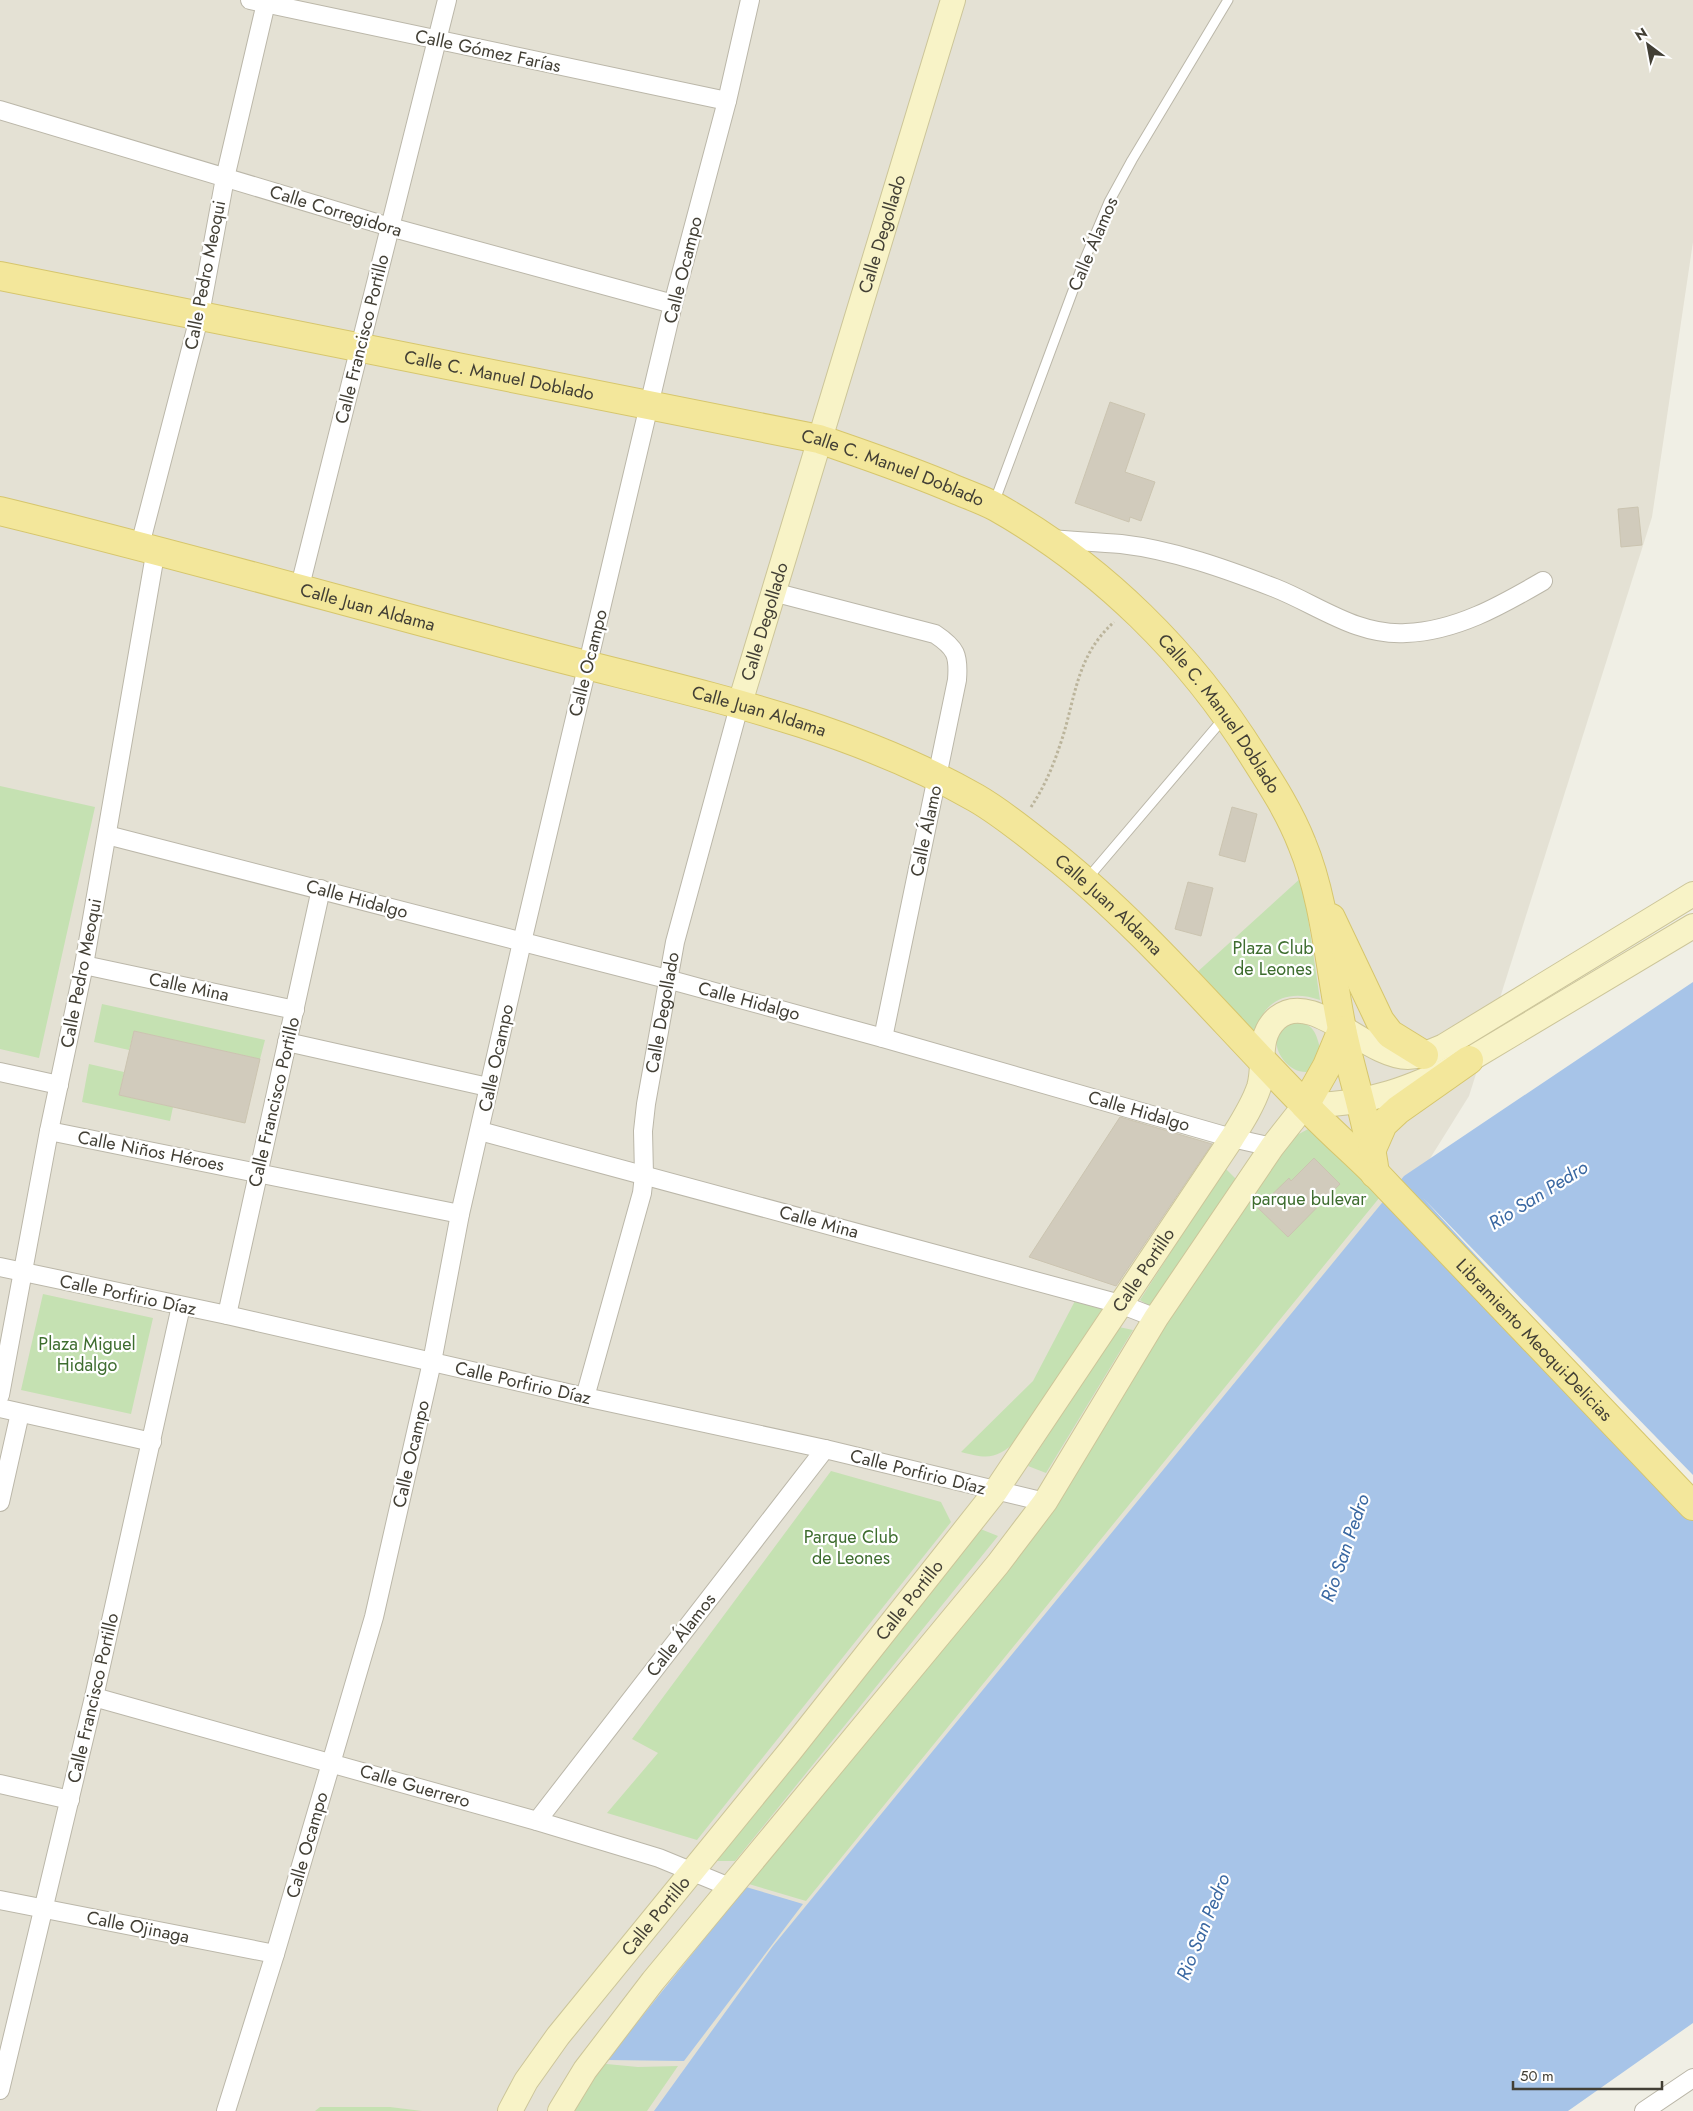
<svg xmlns="http://www.w3.org/2000/svg" width="1693" height="2111" viewBox="0 0 1693 2111" font-family="Jost,sans-serif">
  <style>
    .residential { fill: #e4e1d4 }
    .green { fill: #c5e1b2 }
    .water { fill: #a7c4e8 }
    .building { fill: #d1cbbc; stroke: #cbc4b0 }
    .lines { fill: none; stroke-linecap: round; stroke-linejoin: round }
    .lane-casing { stroke: #bbb7a9; stroke-width: 11 }
    .street-casing { stroke: #bbb7a9; stroke-width: 20 }
    .secondary-casing { stroke: #ccc599; stroke-width: 26 }
    .primary-casing { stroke: #d6c66d; stroke-width: 30 }
    .path { stroke: #bbb49b; stroke-width: 3; stroke-dasharray: 2.5 2.5; stroke-linecap: butt }
    .lane { stroke: #fff; stroke-width: 9 }
    .street { stroke: #fff; stroke-width: 18 }
    .secondary { stroke: #f8f3c7; stroke-width: 24 }
    .primary { stroke: #f3e79b; stroke-width: 28 }
    .labels { text-anchor: middle; dominant-baseline: central; stroke-width: 4.5; stroke-linejoin: round; paint-order: stroke }
    .street-label { font-size: 18px; fill: #423f35; stroke: #fff }
    .park-label { font-size: 18px; fill: #3e6d2f; stroke: #fff }
    .water-label { font-size: 19px; font-style: italic; fill: #3a68a2; stroke: #fff }
  </style>
  <rect width="100%" height="100%" fill="#f0efe5"/>
  <!-- residential -->
  <path class="residential" d="M0 0H1693V242L1652 517 1469 1096 836 2111H0Z"/>
  <!-- green -->
  <path class="green" d="M0 786 95 807 39 1058 0 1049Z
    M1302 877 1320 1000C1284 987 1259 1004 1253 1041L1194 975Z
    M102 1004 265 1040 260 1059 134 1031 129 1050 94 1042Z
    M1292 1021C1315 1024 1315 1031 1321 1051L1312 1071C1292 1077 1272 1053 1277 1034Z
    M89 1064 124 1072 119 1095 173 1107 170 1121 82 1102Z
    M1310 1128 1384 1192 806 1901 742 1882 838 1767 1144 1348 1286 1141Z
    M1225 1168 1236 1179 1151 1307 1140 1300Z
    M43 1294 153 1318 131 1414 21 1390Z
    M1076 1299 1104 1306 1018 1439C997 1460 987 1459 961 1452L1033 1381Z
    M1119 1327 1133 1330 1046 1473 1028 1466Z
    M831 1471 941 1502 951 1522 697 1840 607 1813 658 1753 632 1739Z
    M978 1528 998 1536 735 1861H717Z
    M596 2063 638 2067 678 2066 647 2111H566Z
    M320 2107H390L422 2111H315Z"/>
  <!-- water -->
  <path class="water" d="M1693 982V1475L1423 1198 1693 1491V2023L1568 2111H654L773 1946 1404 1176Z
    M746 1887 803 1904 684 2061 607 2060Z"/>
  <!-- building -->
  <path class="building" d="M1110 402 1145 414 1125 472 1155 482 1141 521 1130 517 1129 522 1075 503Z
    M1638 507 1642 545 1621 547 1618 509Z
    M1232 807 1257 814 1245 862 1219 855Z
    M1188 882 1213 888 1201 936 1175 929Z
    M134 1031 260 1059 245 1123 119 1095Z
    M1120 1117 1212 1144 1116 1286 1029 1257Z
    M1314 1158 1340 1184 1288 1237 1258 1208 1289 1178 1291 1181Z"/>
  <g class="lines">
    <!-- lane casing -->
    <g class="lane-casing">
      <path id="lane" d="M994 503 1084 261 1109 202 1132 160 1228 0
        M1087 879 1224 718"/>
    </g>
    <!-- street casing -->
    <g class="street-casing">
      <g id="street">
        <path d="M250 0 727 101"/>
        <path d="M0 110 390 227 673 304"/>
        <path d="M1049 539C1073 541 1098 542 1121 544 1173 550 1226 569 1275 588 1318 605 1357 636 1406 633 1456 631 1500 606 1543 581"/>
        <path d="M140 545 200 314 225 178 266 3"/>
        <path d="M299 590 447 0"/>
        <path d="M773 592 935 634C956 648 959 655 957 680L883 1038"/>
        <path d="M107 835 667 979 883 1038 1232 1138 1272 1147"/>
        <path d="M84 965 295 1010"/>
        <path d="M287 1042 488 1087"/>
        <path d="M0 1072 59 1085"/>
        <path d="M49 1131 460 1214"/>
        <path d="M480 1131 1120 1304 1156 1318"/>
        <path d="M0 1267 227 1315 585 1397 825 1449 1045 1502"/>
        <path d="M227 1315 321 889"/>
        <path d="M0 1395 49 1131 84 965 156 549"/>
        <path id="s1" d="M585 1397 642 1193 644 1175 643 1131 646 1104 675 942 740 703"/>
        <path d="M0 1408 152 1442"/>
        <path d="M0 1502 20 1413"/>
        <path d="M94 1697 537 1821 659 1858 732 1888"/>
        <path d="M0 1784 70 1800"/>
        <path d="M537 1821 825 1449"/>
        <path d="M0 1900 275 1954"/>
        <path d="M0 2090 94 1697 181 1306"/>
        <path d="M226 2111 275 1954 374 1617 432 1362 460 1214 522 942 673 304 727 101 750 0"/>
        <path d="M1644 2111 1693 2078"/>
      </g>
    </g>
    <!-- secondary casing -->
    <g class="secondary-casing">
      <g id="secondary">
        <path id="s2" d="M740 703 953 0"/>
        <path id="s3" d="M510 2111 526 2081 558 2036 791 1750 995 1492 1232 1138C1242 1122 1253 1105 1259 1087 1266 1064 1256 1038 1276 1019 1311 987 1366 1057 1408 1057 1421 1057 1432 1051 1444 1046L1693 894"/>
        <path d="M560 2111 585 2070 653 1981 998 1564 1045 1502 1156 1318 1272 1147 1305 1105C1368 1106 1413 1087 1469 1060L1693 926"/>
      </g>
    </g>
    <!-- primary casing -->
    <g class="primary-casing">
      <g id="primary">
        <path id="s4" d="M0 276 819 439C865 455 910 470 954 489 968 495 983 500 996 507 1102 567 1190 654 1254 757 1272 785 1290 813 1302 844 1325 899 1330 970 1342 1029 1352 1077 1369 1125 1375 1174"/>
        <path id="s5" d="M0 511C178 554 355 605 532 651 682 691 840 720 976 798 1002 813 1026 833 1050 852 1143 926 1219 1018 1303 1103 1326 1128 1352 1150 1376 1174 1481 1285 1587 1395 1693 1506"/>
        <path d="M1331 918 1380 1021 1390 1034 1424 1055"/>
        <path d="M1305 1105 1327 1066 1342 1030"/>
        <path d="M1372 1149 1383 1124 1398 1110 1469 1060"/>
      </g>
    </g>
    <!-- path -->
    <path class="path" d="M1031 807C1043 789 1052 769 1059 748 1076 701 1074 658 1114 622"/>
    <!-- lane -->
    <use href="#lane" class="lane"/>
    <!-- street -->
    <use href="#street" class="street"/>
    <!-- secondary -->
    <use href="#secondary" class="secondary"/>
    <!-- primary -->
    <use href="#primary" class="primary"/>
  </g>
  <g class="labels">
    <!-- street labels -->
    <g class="street-label">
      <text transform="translate(488 51) rotate(12)">Calle Gómez Farías</text>
      <text transform="translate(336 211) rotate(17)">Calle Corregidora</text>
      <text stroke="none"><textPath href="#s2" startOffset="490">Calle Degollado</textPath></text>
      <text transform="translate(1093 244) rotate(-67)">Calle Álamos</text>
      <text transform="translate(683 270) rotate(-76)">Calle Ocampo</text>
      <text transform="translate(205 275) rotate(-79)">Calle Pedro Meoqui</text>
      <text transform="translate(362 339) rotate(-76)">Calle Francisco Portillo</text>
      <text stroke="none"><textPath href="#s4" startOffset="509">Calle C. Manuel Doblado</textPath></text>
      <text stroke="none"><textPath href="#s4" startOffset="914">Calle C. Manuel Doblado</textPath></text>
      <text stroke="none"><textPath href="#s5" startOffset="380">Calle Juan Aldama</textPath></text>
      <text stroke="none"><textPath href="#s2" startOffset="85">Calle Degollado</textPath></text>
      <text transform="translate(588 663) rotate(-76)">Calle Ocampo</text>
      <text stroke="none"><textPath href="#s5" startOffset="785">Calle Juan Aldama</textPath></text>
      <text stroke="none"><textPath href="#s4" startOffset="1332">Calle C. Manuel Doblado</textPath></text>
      <text transform="translate(926 831) rotate(-78)">Calle Álamo</text>
      <text transform="translate(357 899) rotate(15)">Calle Hidalgo</text>
      <text stroke="none"><textPath href="#s5" startOffset="1190">Calle Juan Aldama</textPath></text>
      <text transform="translate(81 973) rotate(-79)">Calle Pedro Meoqui</text>
      <text transform="translate(189 987) rotate(12)">Calle Mina</text>
      <text transform="translate(749 1001) rotate(15)">Calle Hidalgo</text>
      <text stroke="none"><textPath href="#s1" startOffset="394">Calle Degollado</textPath></text>
      <text transform="translate(496 1058) rotate(-78)">Calle Ocampo</text>
      <text transform="translate(274 1102) rotate(-77)">Calle Francisco Portillo</text>
      <text transform="translate(1139 1111) rotate(16)">Calle Hidalgo</text>
      <text transform="translate(151 1151) rotate(11)">Calle Niños Héroes</text>
      <text transform="translate(819 1222) rotate(15)">Calle Mina</text>
      <text stroke="none"><textPath href="#s3" startOffset="1054">Calle Portillo</textPath></text>
      <text transform="translate(128 1295) rotate(12)">Calle Porfirio Díaz</text>
      <text stroke="none"><textPath href="#s5" startOffset="1799">Libramiento Meoqui-Delicias</textPath></text>
      <text transform="translate(523 1383) rotate(13)">Calle Porfirio Díaz</text>
      <text transform="translate(411 1454) rotate(-77)">Calle Ocampo</text>
      <text transform="translate(918 1472) rotate(14)">Calle Porfirio Díaz</text>
      <text stroke="none"><textPath href="#s3" startOffset="649">Calle Portillo</textPath></text>
      <text transform="translate(681 1635) rotate(-52)">Calle Álamos</text>
      <text transform="translate(93 1698) rotate(-77)">Calle Francisco Portillo</text>
      <text transform="translate(415 1786) rotate(16)">Calle Guerrero</text>
      <text transform="translate(307 1845) rotate(-74)">Calle Ocampo</text>
      <text stroke="none"><textPath href="#s3" startOffset="244">Calle Portillo</textPath></text>
      <text transform="translate(138 1927) rotate(11)">Calle Ojinaga</text>
    </g>
    <!-- park labels -->
    <g class="park-label">
      <text x="1273" y="948">Plaza Club<tspan x="1273" dy="21">de Leones</tspan></text>
      <text x="1309" y="1199">parque bulevar</text>
      <text x="87" y="1344">Plaza Miguel<tspan x="87" dy="21">Hidalgo</tspan></text>
      <text x="851" y="1537">Parque Club<tspan x="851" dy="21">de Leones</tspan></text>
    </g>
    <!-- water labels -->
    <g class="water-label">
      <text transform="translate(1538 1195) rotate(-32)">Rio San Pedro</text>
      <text transform="translate(1345 1548) rotate(-71)">Rio San Pedro</text>
      <text transform="translate(1203 1927) rotate(-68)">Rio San Pedro</text>
    </g>
  </g>
  <!-- north arrow -->
  <g transform="translate(1648 45) rotate(328)" stroke="#ffffff" stroke-width="4" paint-order="stroke">
  <path d="M0-4L9 19L0 12L-9 19Z" fill="#423f35"/>
  <text y="-8" font-size="14" font-weight="bold" text-anchor="middle" fill="#423f35">N</text>
  </g>
  <!-- scale -->
  <path d="M1513 2081v8h149v-8" fill="none" stroke="#423f35" stroke-width="2.5"/>
  <text x="1520" y="2081" font-size="15" fill="#423f35" stroke="#ffffff" stroke-width="4" paint-order="stroke">50 m</text>
</svg>
